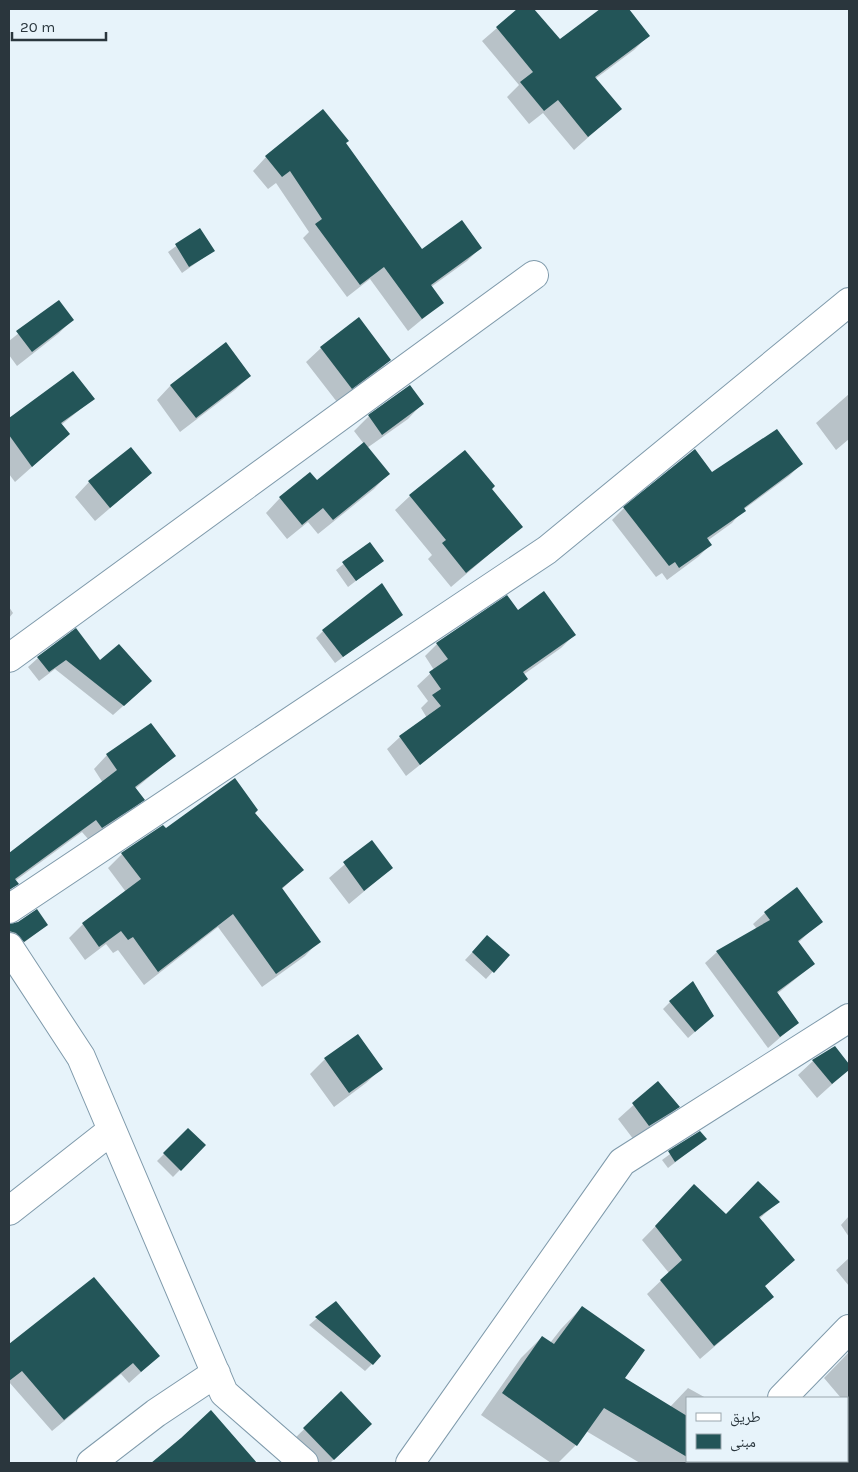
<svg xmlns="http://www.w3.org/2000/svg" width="858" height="1472" viewBox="0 0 858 1472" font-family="Karla,'Noto Naskh Arabic',sans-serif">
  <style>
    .shadow { fill: #0003 }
    .building { fill: #235558 }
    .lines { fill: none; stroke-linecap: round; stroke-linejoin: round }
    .minor-casing { stroke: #7f9aab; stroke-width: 30 }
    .minor { stroke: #fff; stroke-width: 28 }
  </style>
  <rect width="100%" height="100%" fill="#e7f3fa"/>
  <!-- shadow -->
  <path class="shadow" d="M519 9H533L559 40 602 9H628L648 36 634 50 595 79 620 109 574 150 543 113 529 124 507 97 519 85 482 41Z
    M345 143 422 251 481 247 467 261 431 287 442 303 408 331 370 279 347 297 303 238 309 232 276 183 268 189 253 171 266 157Z
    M200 229 213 251 182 273 168 252Z
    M59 301 72 320 58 334 17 366 9 355V341Z
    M321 348 390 360 375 374 337 402 306 362Z
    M73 372 93 399 61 425 69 434 15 482 9 474V420Z
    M250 376 235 390 180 432 157 400 171 385Z
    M849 394V439L836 450 816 423Z
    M422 404 408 419 367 448 388 474 374 489 318 534 308 522 287 539 266 513 280 498 317 482 364 444 354 431 369 416Z
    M801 464 789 476 743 510 732 523 707 541 710 545 698 557 667 580 662 573 656 577 612 520 624 508 711 473Z
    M151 473 95 521 75 497 89 482Z
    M410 496 521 527 451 587 428 559 432 555 395 510Z
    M370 543 382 561 348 587 336 570Z
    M9 607 13 613 9 618Z
    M518 612 574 635 561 648 523 675 526 678 513 691 406 776 387 749 400 737 427 718 421 708 428 701 417 686 434 670 425 656 437 644Z
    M401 614 335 663 316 638 323 631Z
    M38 658 100 662 140 691 113 715 55 669 39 681 28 667Z
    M107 755 174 756 135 789 143 800 130 813 89 840 82 832 15 881 17 883 9 892V854L103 783 94 769Z
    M254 813 302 870 281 890 319 941 305 956 262 987 218 927 144 985 118 950 113 953 106 944 85 960 69 938 83 924 126 892 108 868 122 854 166 830Z
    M372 841 392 868 349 904 329 878Z
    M765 913 811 930 798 943 814 964 777 994 798 1022 768 1048 705 963 717 952 757 929 753 924Z
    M14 925H47L18 947 9 934V930Z
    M480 944 508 955 486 979 465 960Z
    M670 1002 713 1016 688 1038 663 1009Z
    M357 1036 381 1069 366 1083 334 1107 310 1074 325 1059Z
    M834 1047 849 1069 817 1098 798 1075 813 1061Z
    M658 1083 678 1107 664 1121 634 1140 618 1119Z
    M188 1130 204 1145 173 1177 157 1161Z
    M700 1132 705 1139 668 1168 662 1160Z
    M681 1200 726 1215 778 1202 759 1219 794 1260 764 1287 772 1297 700 1359 647 1294 669 1273 642 1240Z
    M849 1216V1237L841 1225Z
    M849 1258V1286L836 1270Z
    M93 1279 159 1356 129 1383 121 1374 52 1431 9 1382V1345Z
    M335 1303 380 1356 365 1371 309 1325Z
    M582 1307 623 1379 670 1407 688 1388 706 1398H687V1461H705L703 1463H640L586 1431 576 1445 558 1463H551L481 1415 521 1358 542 1337 550 1343 561 1329Z
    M849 1352V1408L847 1398H841L824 1378Z
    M341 1393 370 1424 330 1463H308L289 1444Z
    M849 1408V1463H828L825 1461H847V1411Z
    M211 1412 255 1463H155L163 1455Z"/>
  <!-- building -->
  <path class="building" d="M517 9H534L560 39 600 9H629L650 36 595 77 622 109 588 137 558 100 544 111 520 82 533 72 496 27Z
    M323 109 349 141 346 143 422 249 462 220 482 248 431 285 444 303 422 319 384 267 360 285 315 224 322 219 290 171 282 177 265 156Z
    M200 228 215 251 189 267 175 244Z
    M59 300 74 320 32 352 16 331Z
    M359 317 391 360 352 389 320 347Z
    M226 342 251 376 196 418 170 385Z
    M73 371 95 399 61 423 70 434 32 467 9 435V418Z
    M410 385 424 404 382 435 368 415Z
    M777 429 803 464 744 508 746 511 707 538 712 545 679 568 675 562 669 566 623 507 695 449 712 472Z
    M364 442 390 474 333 520 323 508 302 525 279 497 310 472 317 480Z
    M131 447 152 473 110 508 88 481Z
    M465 450 495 486 492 489 523 527 466 573 442 543 446 540 409 495Z
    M370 542 384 561 356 581 342 562Z
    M382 583 403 615 343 657 322 630Z
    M544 591 576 635 523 672 528 679 420 765 399 736 441 706 432 695 441 689 429 672 448 659 436 643 507 595 518 610Z
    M76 628 100 660 119 644 152 681 124 706 66 660 49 672 37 657Z
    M151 723 176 756 135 787 145 800 102 828 96 820 15 879 19 884 9 890V853L117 770 106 754Z
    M235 778 258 810 255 813 304 870 282 888 321 942 276 974 233 914 158 972 133 937 128 940 121 931 99 947 82 923 141 879 121 853 163 825 166 828Z
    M372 840 393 868 364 891 343 862Z
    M797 887 823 922 798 941 815 964 777 992 799 1023 780 1037 716 951 770 920 764 912Z
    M37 909 48 925 24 942 16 933 9 931V924L18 922Z
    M487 935 510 955 494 973 472 952Z
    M693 981 714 1016 695 1032 669 1001Z
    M358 1034 383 1069 349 1093 324 1058Z
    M835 1046 849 1064V1070L832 1084 812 1060Z
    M658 1081 680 1107 649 1126 632 1103Z
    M188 1128 206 1145 181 1171 163 1153Z
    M700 1131 707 1139 675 1162 668 1151Z
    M758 1181 780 1202 759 1217 795 1260 765 1286 774 1297 714 1346 660 1280 682 1260 655 1226 694 1184 726 1214Z
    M94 1277 160 1356 141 1372 133 1363 64 1420 22 1371 9 1381V1344Z
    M336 1301 381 1356 373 1365 315 1317Z
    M582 1306 645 1350 625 1378 687 1416V1457L604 1408 577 1446 502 1393 542 1336 554 1344Z
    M341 1391 372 1424 334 1460 303 1428Z
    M211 1410 257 1463H151L181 1438Z"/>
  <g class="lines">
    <!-- minor casing -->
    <g class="minor-casing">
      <path id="minor" d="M9 658 534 275
        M9 909 547 550 849 302
        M9 947 81 1057 224 1393 304 1463
        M9 1211 112 1130
        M782 1398 849 1329
        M91 1463 156 1413 216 1373
        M410 1463 622 1162 849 1018
        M719 1463 721 1461"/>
    </g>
    <!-- minor -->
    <use href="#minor" class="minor"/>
  </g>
  <!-- border -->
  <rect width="858" height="1472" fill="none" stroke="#2a363d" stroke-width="20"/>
  <!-- legend -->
  <rect x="686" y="1397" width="162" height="65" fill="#e7f3fa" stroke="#9ba7ae"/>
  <rect x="696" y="1413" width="25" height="8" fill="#ffffff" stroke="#9ba7ae"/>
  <text x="730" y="1422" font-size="15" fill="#2a363d">طريق</text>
  <rect x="696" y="1434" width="25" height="15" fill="#235558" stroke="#9ba7ae"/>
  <text x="730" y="1447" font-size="15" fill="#2a363d">مبنى</text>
  <!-- scale -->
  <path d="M12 32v8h94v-8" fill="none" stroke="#2a363d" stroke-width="2.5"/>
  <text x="20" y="32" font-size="15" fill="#2a363d" stroke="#e7f3fa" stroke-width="4" paint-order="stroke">20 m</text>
</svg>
